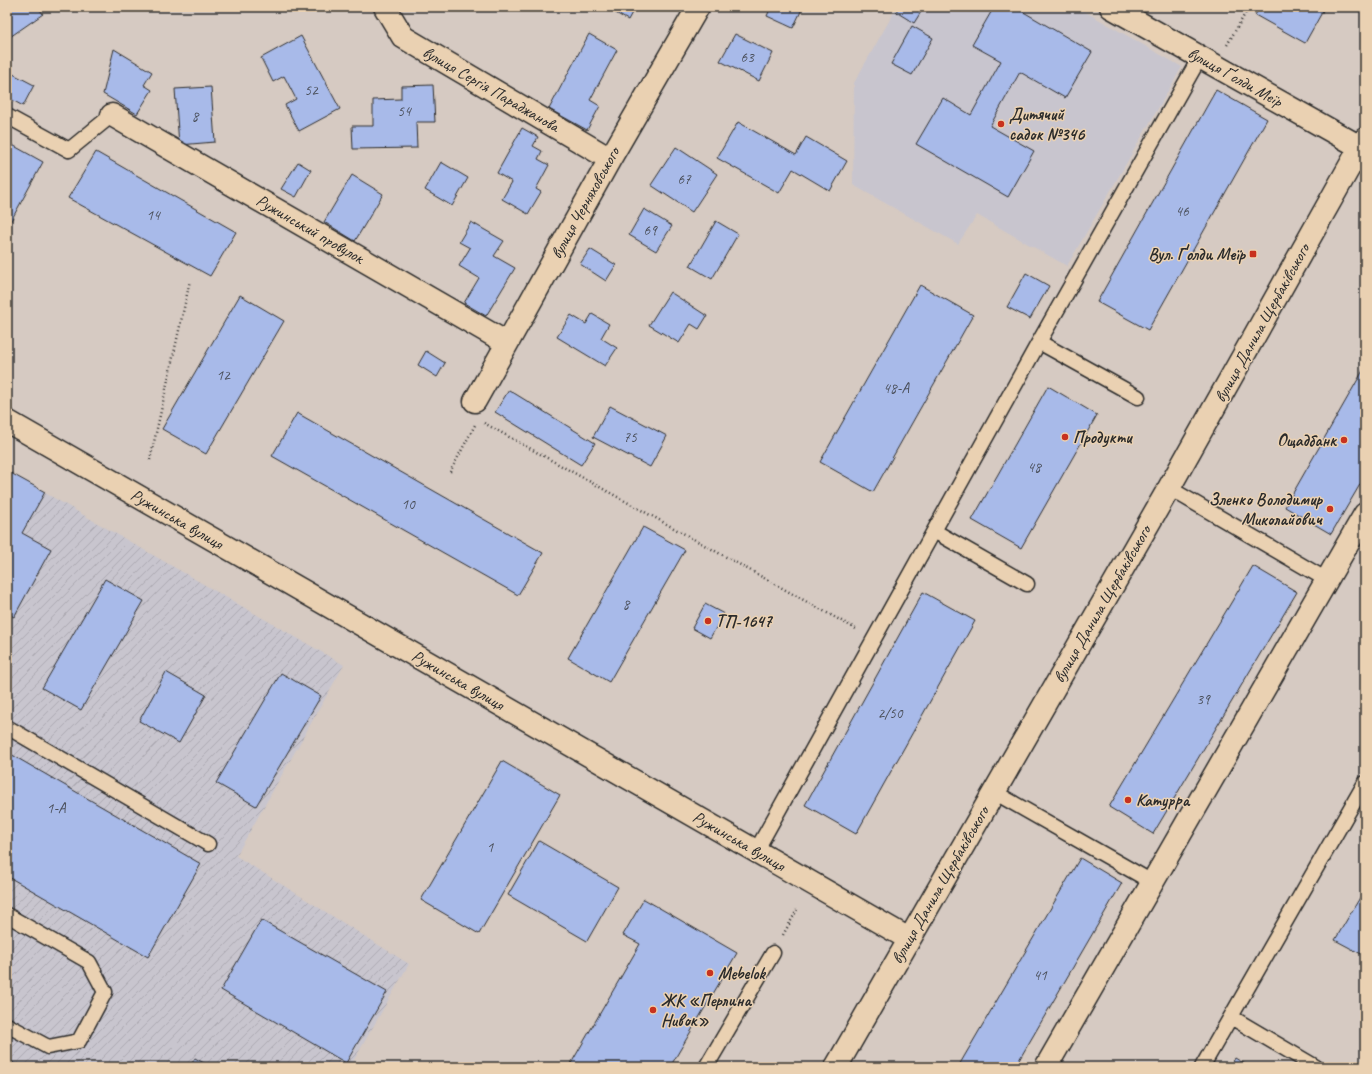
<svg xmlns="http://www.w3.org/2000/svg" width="1372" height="1074" viewBox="0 0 1372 1074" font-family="Caveat,sans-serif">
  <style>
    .built { fill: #c8c5ce }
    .industrial { fill: url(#industrial-furrows) }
    .building { fill: #a8bae9; stroke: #2b2b2b }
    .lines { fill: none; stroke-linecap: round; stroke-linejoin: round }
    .lane-casing { stroke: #2b2b2b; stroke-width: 17 }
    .street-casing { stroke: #2b2b2b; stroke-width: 25 }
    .secondary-casing { stroke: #2b2b2b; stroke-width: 25 }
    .path { stroke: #2b2b2b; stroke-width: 2.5; stroke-dasharray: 1 3; stroke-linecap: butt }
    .lane { stroke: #ead1b2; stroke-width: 14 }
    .street { stroke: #ead1b2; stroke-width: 22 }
    .secondary { stroke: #ead1b2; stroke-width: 22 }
    .poi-dot { fill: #c8321e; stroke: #ead1b2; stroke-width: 1.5 }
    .labels { text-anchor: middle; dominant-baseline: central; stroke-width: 3; stroke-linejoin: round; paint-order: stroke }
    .number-label { font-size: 15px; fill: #4a4f5a }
    .street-label { font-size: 17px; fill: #2b2b2b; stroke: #ead1b2 }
    .poi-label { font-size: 17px; font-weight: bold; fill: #2b2b2b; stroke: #ead1b2; text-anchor: start }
  </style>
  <defs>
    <pattern id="industrial-furrows" width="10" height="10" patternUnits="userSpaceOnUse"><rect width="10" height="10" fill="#c8c5ce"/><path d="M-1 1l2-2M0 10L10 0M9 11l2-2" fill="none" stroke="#aca9b1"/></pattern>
  </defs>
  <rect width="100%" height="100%" fill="#d6cac2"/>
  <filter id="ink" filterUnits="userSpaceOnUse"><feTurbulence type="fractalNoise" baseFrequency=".025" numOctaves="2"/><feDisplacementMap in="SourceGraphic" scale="8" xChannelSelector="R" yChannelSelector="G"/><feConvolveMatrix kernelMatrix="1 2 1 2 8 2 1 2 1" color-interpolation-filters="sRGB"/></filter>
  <g filter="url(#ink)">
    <!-- built -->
    <path class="built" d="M897 7H1077L1182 67 1067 266 977 215 958 244 853 185 854 83Z"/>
    <!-- industrial -->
    <path class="industrial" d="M7 471 344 665 236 856 409 964 350 1067H7Z"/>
    <!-- building -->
    <path class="building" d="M7 7H38L43 14 7 39Z
      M605 7H635L628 20Z
      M771 7H803L793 28 767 16Z
      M899 7H924L914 23 896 12Z
      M994 7H1015L1092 52 1065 98 1020 72 990 126 1034 151 1008 197 916 144 943 98 971 115 1001 61 972 45Z
      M1260 7H1325L1305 43 1255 15Z
      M912 26 933 38 912 75 891 64Z
      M589 34 617 50 590 100 600 106 587 130 549 109Z
      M735 34 773 53 759 81 720 61Z
      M301 36 340 109 299 131 285 105 296 99 284 76 273 82 261 58Z
      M114 49 152 72 144 85 152 90 137 114 103 94Z
      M13 74 34 85 23 106 7 97V85Z
      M433 85 435 122H416L417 148 353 149 352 126H373V100L401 99V86Z
      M211 87 215 142 179 145 175 89Z
      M1216 90 1267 119 1148 330 1097 302Z
      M738 122 796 155 806 137 847 161 830 191 793 169 779 193 717 158Z
      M522 128 538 137 533 146 542 151 538 159 549 165 536 189 541 192 528 214 502 199 512 182 497 173Z
      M7 142 43 162 7 228Z
      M676 147 717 174 692 212 651 185Z
      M96 152 236 232 210 276 68 198Z
      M298 162 311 170 296 197 281 189Z
      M441 162 468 178 452 206 425 190Z
      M352 175 383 194 355 241 324 222Z
      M644 209 672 226 656 251 629 235Z
      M716 221 738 234 712 279 690 266Z
      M471 222 504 241 494 256 515 268 486 316 464 303 479 278 459 266 470 248 459 242Z
      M590 249 616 265 606 281 580 264Z
      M1026 273 1049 286 1030 319 1007 307Z
      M920 285 973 315 873 492 820 462Z
      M670 292 707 316 699 329 691 324 679 343 649 325Z
      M240 295 284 321 206 454 162 429Z
      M592 314 609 324 601 338 617 348 605 366 557 337 571 315 586 324Z
      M426 351 445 363 437 377 418 365Z
      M1365 367V476L1331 534 1285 507Z
      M1048 386 1097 415 1021 548 972 520Z
      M509 390 595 443 581 465 495 412Z
      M610 406 667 436 650 467 593 437Z
      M297 413 543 553 518 595 272 456Z
      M7 471 45 492 22 533 51 549 14 617 7 613Z
      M643 527 685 550 609 682 568 658Z
      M1253 566 1297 592 1153 834 1109 807Z
      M105 579 144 601 81 710 42 688Z
      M923 592 975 621 856 834 805 805Z
      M705 604 724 614 710 638 692 628Z
      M166 672 206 695 179 743 139 721Z
      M281 673 321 696 256 806 216 783Z
      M7 752 201 864 148 957 7 876Z
      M502 761 560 795 479 934 421 900Z
      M539 841 618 887 587 941 508 895Z
      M1080 858 1122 883 1015 1067H958Z
      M1365 889V956L1335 940Z
      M644 899 737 953 670 1067H569L640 944 623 935Z
      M261 920 387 992 346 1063 221 990Z
      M195 1058 211 1067H190Z
      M1235 1058 1250 1067H1230Z
      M7 1059 20 1067H7Z"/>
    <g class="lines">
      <!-- lane casing -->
      <g class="lane-casing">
        <path id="lane" d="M7 116 69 150 112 115
          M1039 342 1138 397
          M1169 488 1327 580
          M934 531 1027 584
          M7 727 208 844
          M994 792 1152 882
          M756 851 1039 342 1200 57
          M7 915 89 962 105 992 79 1041 48 1047 7 1025
          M1231 1017 1316 1067
          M706 1067 773 953
          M1202 1067 1365 783"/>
      </g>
      <!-- street casing -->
      <g class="street-casing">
        <path id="street" d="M385 7 403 37 610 159
          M1111 7 1360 147
          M112 115 507 343
          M475 401 610 159 698 7
          M1046 1067 1365 514"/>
      </g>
      <!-- secondary casing -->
      <g class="secondary-casing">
        <path id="secondary" d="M7 421 909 939
          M836 1067 1169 488 1365 139"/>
      </g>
      <!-- path -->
      <path class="path" d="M1227 45 1249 7
        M484 423 856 629
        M150 460 190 281
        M450 472 475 425
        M783 935 797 910"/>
      <!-- lane -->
      <use href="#lane" class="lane"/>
      <!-- street -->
      <use href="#street" class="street"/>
      <!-- secondary -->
      <use href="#secondary" class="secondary"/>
    </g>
  </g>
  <!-- markers -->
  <g class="poi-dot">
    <circle cx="1001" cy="124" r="4"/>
    <rect x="1249" y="250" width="8" height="8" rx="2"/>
    <circle cx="1065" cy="437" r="4"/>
    <circle cx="1344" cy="440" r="4"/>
    <circle cx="1330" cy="509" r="4"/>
    <circle cx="708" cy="621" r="4"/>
    <circle cx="1128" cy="800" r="4"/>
    <circle cx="710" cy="973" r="4"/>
    <circle cx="653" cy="1010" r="4"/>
  </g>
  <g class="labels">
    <!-- number labels -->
    <g class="number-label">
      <text x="747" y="57">63</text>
      <text x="311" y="90">52</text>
      <text x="404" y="111">54</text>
      <text x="195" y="116">8</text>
      <text x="684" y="179">67</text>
      <text x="1182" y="211">46</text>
      <text x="153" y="215">14</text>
      <text x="650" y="230">69</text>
      <text x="223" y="375">12</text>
      <text x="896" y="388">48-А</text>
      <text x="630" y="437">75</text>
      <text x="1034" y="467">48</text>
      <text x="408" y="504">10</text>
      <text x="626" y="604">8</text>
      <text x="1203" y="699">39</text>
      <text x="890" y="713">2/50</text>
      <text x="56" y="808">1-А</text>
      <text x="490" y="847">1</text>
      <text x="1040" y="975">41</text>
    </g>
    <!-- street labels -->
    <g class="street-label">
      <text transform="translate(1235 77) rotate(29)">вулиця Ґолди Меїр</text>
      <text transform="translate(491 89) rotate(30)">вулиця Сергія Параджанова</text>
      <text transform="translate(585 203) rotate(-61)">вулиця Черняховського</text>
      <text transform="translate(310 229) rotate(30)">Ружинський провулок</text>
      <text transform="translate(1262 323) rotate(-61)">вулиця Данила Щербаківського</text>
      <text transform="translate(177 519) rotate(30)">Ружинська вулиця</text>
      <text transform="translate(1102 604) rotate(-60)">вулиця Данила Щербаківського</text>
      <text transform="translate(458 680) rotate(30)">Ружинська вулиця</text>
      <text transform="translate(739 841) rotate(30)">Ружинська вулиця</text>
      <text transform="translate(940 885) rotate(-60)">вулиця Данила Щербаківського</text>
    </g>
    <!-- poi labels -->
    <g class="poi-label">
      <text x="1009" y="114">Дитячий<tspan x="1009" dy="20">садок №346</tspan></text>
      <text x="1245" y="254" text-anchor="end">Вул. Ґолди Меїр</text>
      <text x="1073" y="437">Продукти</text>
      <text x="1336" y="440" text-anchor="end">Ощадбанк</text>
      <text x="1322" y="499" text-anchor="end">Зленко Володимир<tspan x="1322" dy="20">Миколайович</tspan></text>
      <text x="716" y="621">ТП-1647</text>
      <text x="1136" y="800">Катурра</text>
      <text x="718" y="973">Mebelok</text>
      <text x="661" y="1000">ЖК «Перлина<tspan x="661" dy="20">Нивок»</tspan></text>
    </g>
  </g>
  <!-- margin -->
  <rect width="1372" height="1074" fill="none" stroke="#ead1b2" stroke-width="24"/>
  <rect x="12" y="12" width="1348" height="1050" fill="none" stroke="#2b2b2b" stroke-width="1.5" filter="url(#ink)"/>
</svg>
